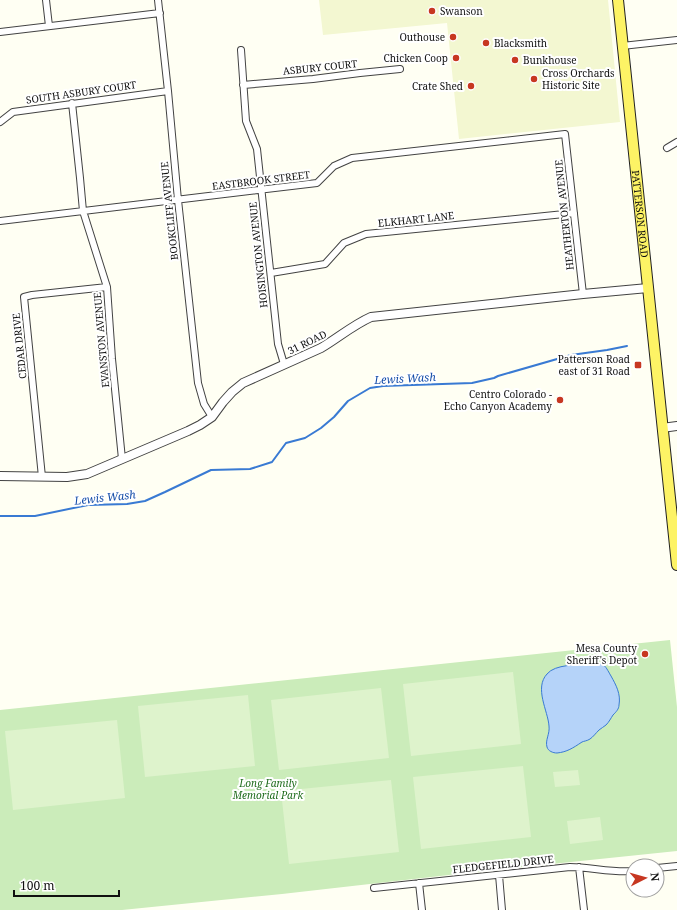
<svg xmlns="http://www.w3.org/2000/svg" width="677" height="910" viewBox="0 0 677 910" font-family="'Noto Serif',serif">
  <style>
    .farmland { fill: #f3f7d1 }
    .green { fill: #cbecba }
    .pitch { fill: #def3cc }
    .water { fill: #b5d3f9; stroke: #397ad3 }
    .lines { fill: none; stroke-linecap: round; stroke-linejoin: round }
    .stream { stroke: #397ad3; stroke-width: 2 }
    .minor-casing { stroke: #434343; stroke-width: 8 }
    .tertiary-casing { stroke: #434343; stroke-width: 10 }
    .primary-casing { stroke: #212121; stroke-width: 12 }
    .minor { stroke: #fff; stroke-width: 6 }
    .tertiary { stroke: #fff; stroke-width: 8 }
    .primary { stroke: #fdf365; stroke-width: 10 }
    .poi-dot { fill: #c73721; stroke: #fff; stroke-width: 1.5 }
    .labels { text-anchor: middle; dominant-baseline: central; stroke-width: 4; stroke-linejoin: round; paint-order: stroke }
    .poi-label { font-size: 10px; fill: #101010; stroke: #fff; text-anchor: end }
    .street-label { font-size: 10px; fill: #101010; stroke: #fff }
    .park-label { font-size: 10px; font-style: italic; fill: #1f6c1c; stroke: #fff }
    .water-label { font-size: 11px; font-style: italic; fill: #134ca8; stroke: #fff }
  </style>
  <rect width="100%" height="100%" fill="#fffff3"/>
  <!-- farmland -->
  <path class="farmland" d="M319 0H608L620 122 459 139 447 23 323 35Z"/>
  <!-- green -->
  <path class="green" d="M670 640 677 707V851L493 870 282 894 122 910H0V710Z"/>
  <!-- pitch -->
  <path class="pitch" d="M513 672 521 744 411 756 403 684Z
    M381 688 389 758 279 770 271 700Z
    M248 695 255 766 145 777 138 706Z
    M117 720 125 798 13 810 5 731Z
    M523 766 531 837 421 849 413 777Z
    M578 770 580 785 555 787 553 772Z
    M391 780 399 852 289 864 281 791Z
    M600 817 603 840 570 844 567 821Z"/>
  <!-- water -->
  <path class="water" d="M590 664C605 663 604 664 611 676 616 685 621 694 619 705 619 709 616 712 613 715 611 718 609 722 606 725 604 727 601 728 599 730 596 733 593 737 590 739 587 741 584 741 582 742 573 748 567 752 557 753 553 753 548 751 547 747 545 740 550 734 549 726 548 711 534 688 547 674 555 664 578 665 590 664Z"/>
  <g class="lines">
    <!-- stream -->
    <path class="stream" d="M0 516H35L88 505 127 504 145 501 165 492 211 470 250 469 272 462 286 443 305 438 321 428 334 417 348 401 370 388 383 386 472 383 494 378 498 376 571 355 607 350 627 346"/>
    <!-- minor casing -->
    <g class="minor-casing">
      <path id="minor" d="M46 0 49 26
        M158 0 168 91 178 200 198 383 204 404 212 417
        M0 32 160 13
        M622 46 677 40
        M241 50 246 121 257 149 278 344 284 364
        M243 85 313 79 360 73 400 69
        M72 103 80 178 83 211 107 287 112 359 122 459
        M0 122 13 112 168 91
        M667 148 677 142
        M0 221 317 183 334 166 352 158 565 134 583 294
        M271 273 325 264 344 243 366 234 574 213
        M42 477 24 297 32 295 107 287
        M579 867 584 910
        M657 868 677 866
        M499 875 502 910
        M419 883 422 910
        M374 888 570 867C591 867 612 873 633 871"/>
    </g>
    <!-- tertiary casing -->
    <g class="tertiary-casing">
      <path id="tertiary" d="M662 428 677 426
        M0 476 67 477 87 474 188 431 200 425 212 417 223 402 232 392 243 383 321 348C338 338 353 325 371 317L583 294 648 288"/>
    </g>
    <!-- primary casing -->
    <g class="primary-casing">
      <g id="primary">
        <path id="s1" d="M618 0 677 565"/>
      </g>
    </g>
    <!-- minor -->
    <use href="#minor" class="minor"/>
    <!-- tertiary -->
    <use href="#tertiary" class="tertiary"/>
    <!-- primary -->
    <use href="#primary" class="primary"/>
  </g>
  <!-- markers -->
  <g class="poi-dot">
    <circle cx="432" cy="11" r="4"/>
    <circle cx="453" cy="37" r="4"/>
    <circle cx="486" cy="43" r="4"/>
    <circle cx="456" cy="58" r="4"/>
    <circle cx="515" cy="60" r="4"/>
    <circle cx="534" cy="79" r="4"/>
    <circle cx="471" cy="86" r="4"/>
    <rect x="634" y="361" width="8" height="8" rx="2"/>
    <circle cx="560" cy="400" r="4"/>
    <circle cx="645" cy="654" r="4"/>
  </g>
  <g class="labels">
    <!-- poi labels -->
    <g class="poi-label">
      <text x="440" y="11" text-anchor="start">Swanson</text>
      <text x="445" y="37">Outhouse</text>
      <text x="494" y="43" text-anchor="start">Blacksmith</text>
      <text x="448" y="58">Chicken Coop</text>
      <text x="523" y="60" text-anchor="start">Bunkhouse</text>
      <text x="542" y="73" text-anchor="start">Cross Orchards<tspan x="542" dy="12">Historic Site</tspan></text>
      <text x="463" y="86">Crate Shed</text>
      <text x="630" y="359">Patterson Road<tspan x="630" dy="12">east of 31 Road</tspan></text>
      <text x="552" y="394">Centro Colorado -<tspan x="552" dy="12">Echo Canyon Academy</tspan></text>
      <text x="637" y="648">Mesa County<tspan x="637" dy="12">Sheriff's Depot</tspan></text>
    </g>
    <!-- street labels -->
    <g class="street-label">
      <text transform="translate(320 67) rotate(-6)">ASBURY COURT</text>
      <text transform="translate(81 92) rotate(-8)">SOUTH ASBURY COURT</text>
      <text transform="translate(261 180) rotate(-7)">EASTBROOK STREET</text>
      <text transform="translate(169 211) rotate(-96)">BOOKCLIFF AVENUE</text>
      <text stroke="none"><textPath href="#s1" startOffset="215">PATTERSON ROAD</textPath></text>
      <text transform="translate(564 215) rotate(-96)">HEATHERTON AVENUE</text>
      <text transform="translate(416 219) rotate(-6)">ELKHART LANE</text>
      <text transform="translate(258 255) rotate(-96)">HOISINGTON AVENUE</text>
      <text transform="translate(101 340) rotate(-95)">EVANSTON AVENUE</text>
      <text transform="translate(307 342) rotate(-26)">31 ROAD</text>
      <text transform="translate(19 346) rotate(-96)">CEDAR DRIVE</text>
      <text transform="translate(503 864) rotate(-6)">FLEDGEFIELD DRIVE</text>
    </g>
    <!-- park labels -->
    <g class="park-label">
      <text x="268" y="783">Long Family<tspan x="268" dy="12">Memorial Park</tspan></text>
    </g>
    <!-- water labels -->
    <g class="water-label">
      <text transform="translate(405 378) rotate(-3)">Lewis Wash</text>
      <text transform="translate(105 497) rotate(-6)">Lewis Wash</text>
    </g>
  </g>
  <!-- north arrow -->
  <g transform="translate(645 878) rotate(84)"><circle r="19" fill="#ffffff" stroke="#9f9f9f"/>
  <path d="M0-3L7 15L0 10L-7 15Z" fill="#c73721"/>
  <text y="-6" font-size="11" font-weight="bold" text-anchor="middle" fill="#101010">N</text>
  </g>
  <!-- scale -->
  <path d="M14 890v6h105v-6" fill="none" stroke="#101010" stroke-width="2"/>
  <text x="20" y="890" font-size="12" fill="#101010" stroke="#ffffff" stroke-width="3" paint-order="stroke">100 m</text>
</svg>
